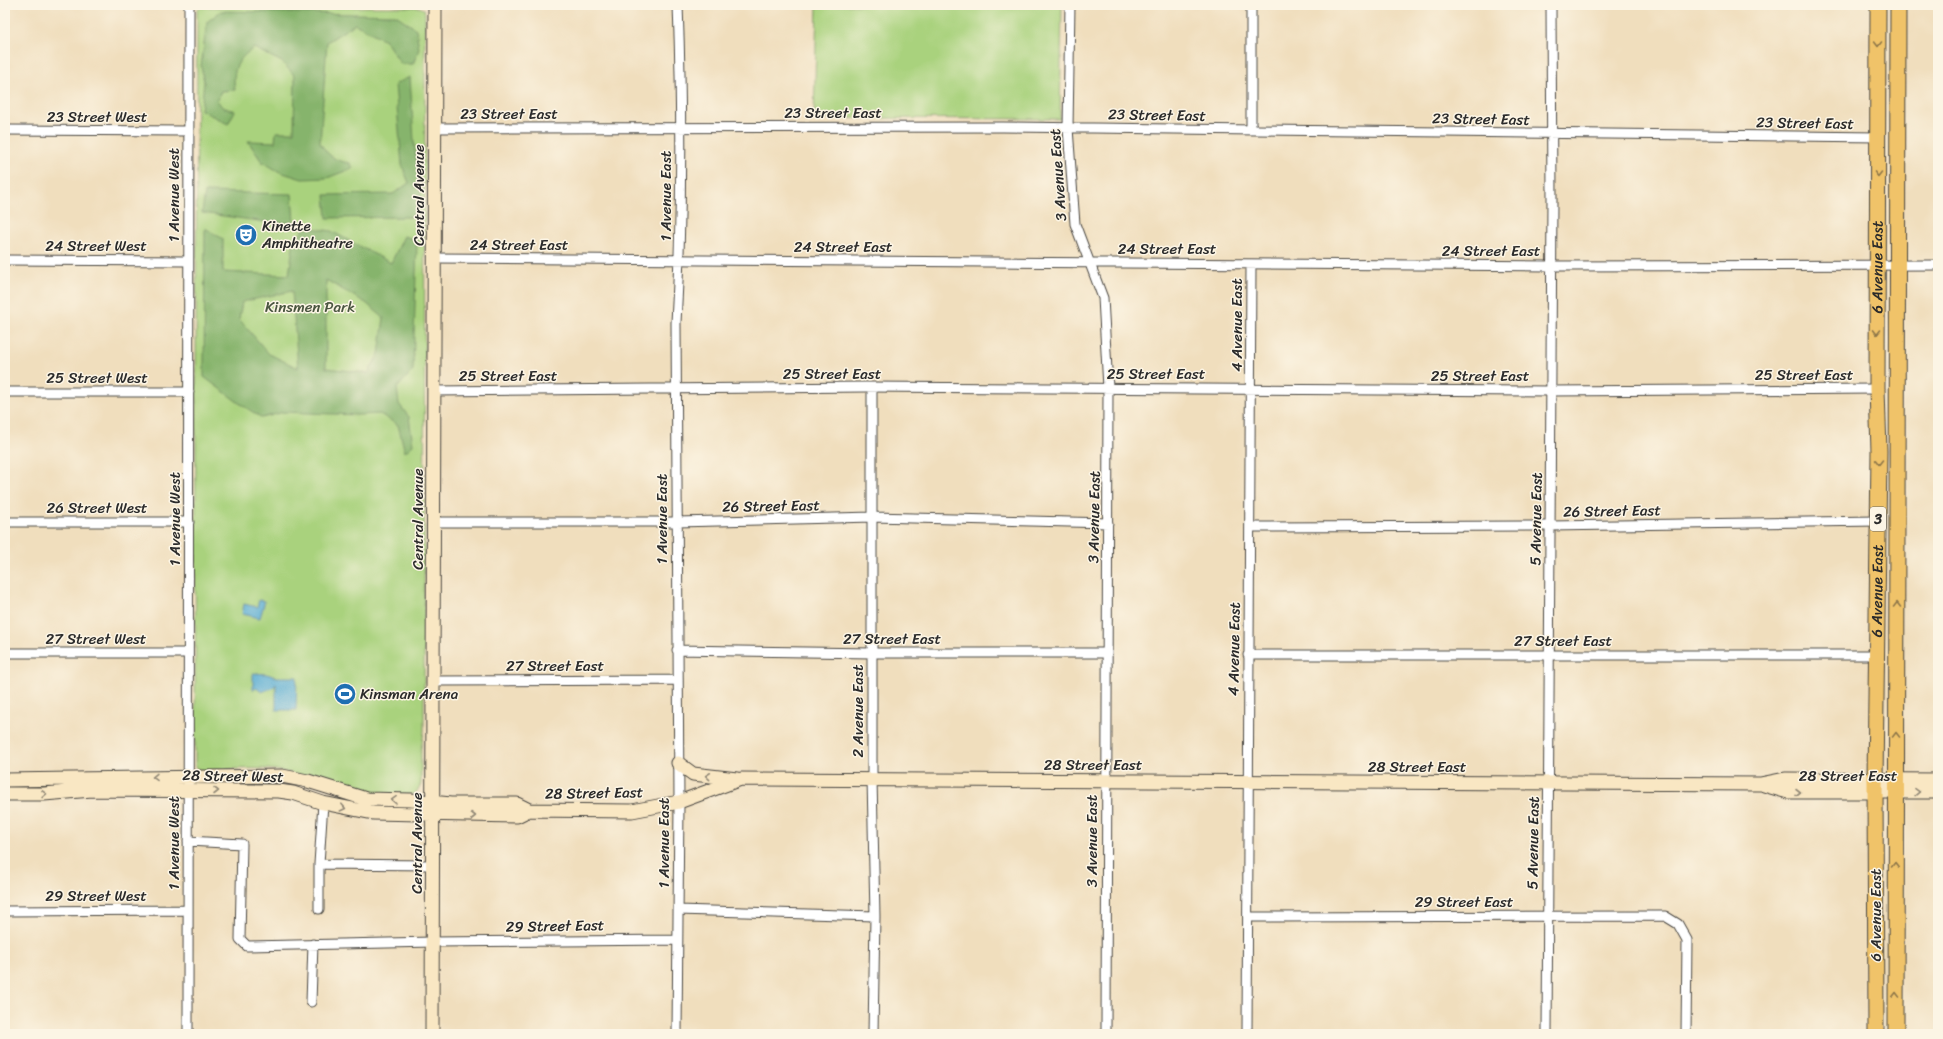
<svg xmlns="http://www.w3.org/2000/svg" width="1943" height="1039" viewBox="0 0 1943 1039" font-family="Sriracha,sans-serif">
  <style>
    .green { fill: #a9d27d; stroke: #6a7e54 }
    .forest { fill: #86b46c; stroke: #58704c; fill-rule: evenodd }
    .water { fill: #57acd3; stroke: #416c7f }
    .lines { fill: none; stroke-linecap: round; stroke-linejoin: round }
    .street-casing { stroke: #494641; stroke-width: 11 }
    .secondary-casing { stroke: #494641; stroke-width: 15 }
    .primary-casing { stroke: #494641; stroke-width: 17 }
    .street { stroke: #fff; stroke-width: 9 }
    .secondary { stroke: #f9e7c3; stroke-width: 13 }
    .primary { stroke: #f0c369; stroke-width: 15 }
    .oneway { stroke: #8e774a }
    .oneway2 { stroke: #928977 }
    .labels { text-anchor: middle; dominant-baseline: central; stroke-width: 3; stroke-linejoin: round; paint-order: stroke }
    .shield { fill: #fcf5e5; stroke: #6a6863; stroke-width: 1 }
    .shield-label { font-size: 14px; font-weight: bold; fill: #2b2b2b }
    .street-label { font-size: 15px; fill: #2b2b2b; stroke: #fcf5e5 }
    .poi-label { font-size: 15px; fill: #2b2b2b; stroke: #fcf5e5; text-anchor: start }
    .park-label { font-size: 15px; fill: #4a5540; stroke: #fcf5e5 }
  </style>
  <rect width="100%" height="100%" fill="#fcf5e5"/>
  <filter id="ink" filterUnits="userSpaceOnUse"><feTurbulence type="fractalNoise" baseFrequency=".025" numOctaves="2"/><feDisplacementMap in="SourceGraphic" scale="8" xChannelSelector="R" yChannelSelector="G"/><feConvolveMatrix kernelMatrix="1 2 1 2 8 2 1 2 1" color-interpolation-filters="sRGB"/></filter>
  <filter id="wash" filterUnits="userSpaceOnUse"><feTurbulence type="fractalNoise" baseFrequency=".012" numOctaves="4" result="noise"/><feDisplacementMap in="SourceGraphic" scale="16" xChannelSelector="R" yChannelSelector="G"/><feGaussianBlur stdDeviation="0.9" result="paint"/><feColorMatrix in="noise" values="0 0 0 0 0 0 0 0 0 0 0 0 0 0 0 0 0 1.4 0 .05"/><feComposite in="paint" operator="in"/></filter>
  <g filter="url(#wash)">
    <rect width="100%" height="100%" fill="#f0debd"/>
    <!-- green -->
    <path class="green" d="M817 5H1062L1060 119 814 118Z
      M202 7H419L424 9 425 13 424 732 421 749V784L416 793C385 807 310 775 275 770 255 767 223 770 201 770L196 768 195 765 197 12V9Z"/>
    <!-- forest -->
    <path class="forest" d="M221 11 396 15 416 29 419 49 413 64H401L385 40 355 24 327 42 320 143C328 155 334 161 350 163L353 168 327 178 302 179 280 172 262 162 248 141 275 142 276 132H294L295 76 282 62 254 48C237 59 232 70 235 90L221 91 217 100 222 107 235 111 228 124 201 110 204 82 201 66 207 22Z
      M410 77 414 142 422 202 411 217 327 218 325 195 393 194 409 183 402 165 395 84Z
      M205 192 292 194 294 222 273 223 202 213Z
      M305 227 331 231 391 263 404 236 417 240 413 370 397 388 399 404 409 417 413 445 405 452 398 425 380 414 358 415 284 412 262 418 239 403 204 377 205 228 223 239V272L289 275 293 246ZM326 280 366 303 384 318 379 354 368 373 326 368ZM292 291 298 368 269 354 239 319 242 302Z"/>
    <!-- water -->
    <path class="water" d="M259 600 265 601 260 618 242 614 244 604 257 607Z
      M253 673 267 674 276 677H297L296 710H276V684L274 687 262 692 256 688 253 690Z"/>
  </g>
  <g filter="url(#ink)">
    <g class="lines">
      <!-- street casing -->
      <g class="street-casing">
        <path id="street" d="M1070 5 1068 128 1075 224 1103 298 1108 388 1106 1034
          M436 128 1003 127 1878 137
          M5 130 188 131
          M1251 130V5
          M435 258 1551 266 1938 265
          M5 260 188 261
          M872 389V779L875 916 873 1034
          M435 391 866 387 1550 391 1877 389
          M5 392H189
          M5 522H189
          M434 522H677L873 517 1108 523
          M1250 527 1550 526 1878 521
          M677 650 872 653H1107
          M5 653H188
          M1248 655H1877
          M433 681 677 680
          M188 841 242 844 240 939 247 946 433 942 677 940
          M319 864 433 865
          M319 909V864L323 803
          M678 910 875 916
          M5 911 188 910
          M1248 917 1665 916 1678 924 1687 940 1686 1034
          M311 1002 313 944
          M188 1034C188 691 189 348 189 5
          M677 1034 679 802 676 323C682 217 682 111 678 5
          M1247 1034 1251 264
          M1547 1034 1552 199 1551 5"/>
      </g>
      <!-- secondary casing -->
      <g class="secondary-casing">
        <path id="secondary" d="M678 763 693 774 737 779
          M5 780 282 776 308 781 366 799 411 800 451 804H517L529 810 632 811 679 802 741 779 1760 784 1785 779 1938 780
          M1764 785 1788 792H1938
          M5 794H44L92 790 279 791 293 793 323 803 373 813 517 816 529 810
          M432 1034 435 5"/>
      </g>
      <!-- primary casing -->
      <g class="primary-casing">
        <g id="primary">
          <path id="s1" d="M1876 1034 1875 780 1879 451 1877 389 1878 5"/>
          <path d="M1896 1034 1898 5"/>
        </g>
      </g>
      <!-- street -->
      <use href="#street" class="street"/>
      <!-- secondary -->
      <use href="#secondary" class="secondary"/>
      <!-- primary -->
      <use href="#primary" class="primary"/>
    </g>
    <!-- one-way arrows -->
    <defs><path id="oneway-chevron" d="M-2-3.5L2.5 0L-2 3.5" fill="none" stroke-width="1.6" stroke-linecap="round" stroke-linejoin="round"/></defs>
    <g class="oneway">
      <use href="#oneway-chevron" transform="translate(1878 44) rotate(90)"/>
      <use href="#oneway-chevron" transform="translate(1878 174) rotate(91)"/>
      <use href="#oneway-chevron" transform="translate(1877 332) rotate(91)"/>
      <use href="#oneway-chevron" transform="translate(1879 462) rotate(91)"/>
      <use href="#oneway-chevron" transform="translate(1897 605) rotate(-90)"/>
      <use href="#oneway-chevron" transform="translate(1896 735) rotate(-90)"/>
      <use href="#oneway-chevron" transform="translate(1895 865) rotate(-90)"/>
      <use href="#oneway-chevron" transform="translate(1896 995) rotate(-90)"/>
    </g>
    <g class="oneway2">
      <use href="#oneway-chevron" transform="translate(708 776) rotate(-174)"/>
      <use href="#oneway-chevron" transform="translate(155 777) rotate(179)"/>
      <use href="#oneway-chevron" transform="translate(216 791)"/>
      <use href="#oneway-chevron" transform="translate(1798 792)"/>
      <use href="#oneway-chevron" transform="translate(1917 792) rotate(-1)"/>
      <use href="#oneway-chevron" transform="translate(44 794) rotate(-1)"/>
      <use href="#oneway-chevron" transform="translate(394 800) rotate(-178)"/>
      <use href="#oneway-chevron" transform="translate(343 808) rotate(13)"/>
      <use href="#oneway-chevron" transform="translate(473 816)"/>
    </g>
  </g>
  <!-- icons -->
  <defs>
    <g id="theatre-disc" transform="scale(1.15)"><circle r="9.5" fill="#1f6fb2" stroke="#fcf5e5"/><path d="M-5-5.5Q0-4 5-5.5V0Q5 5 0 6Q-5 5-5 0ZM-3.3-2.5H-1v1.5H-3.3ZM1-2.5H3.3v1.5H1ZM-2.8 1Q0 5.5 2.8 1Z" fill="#fff"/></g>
    <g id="stadium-disc" transform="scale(1.15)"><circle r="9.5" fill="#1f6fb2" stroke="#fcf5e5"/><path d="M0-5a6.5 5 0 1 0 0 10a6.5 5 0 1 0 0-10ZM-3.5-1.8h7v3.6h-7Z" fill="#fff"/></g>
  </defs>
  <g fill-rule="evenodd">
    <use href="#theatre-disc" x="246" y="235"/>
    <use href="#stadium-disc" x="345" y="694"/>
  </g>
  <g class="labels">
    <!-- shield labels -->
    <rect class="shield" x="1870" y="507" width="16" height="24" rx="3"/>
    <g class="shield-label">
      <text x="1878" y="519">3</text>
    </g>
    <!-- street labels -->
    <g class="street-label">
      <text x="833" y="113">23 Street East</text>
      <text x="509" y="114">23 Street East</text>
      <text transform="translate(1157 115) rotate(1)">23 Street East</text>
      <text x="97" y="117">23 Street West</text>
      <text transform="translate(1481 119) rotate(1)">23 Street East</text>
      <text transform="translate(1805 123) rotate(1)">23 Street East</text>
      <text transform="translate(1058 175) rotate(-94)">3 Avenue East</text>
      <text transform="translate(174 195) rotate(-90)">1 Avenue West</text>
      <text transform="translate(419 195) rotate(-90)">Central Avenue</text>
      <text transform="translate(666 196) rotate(-90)">1 Avenue East</text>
      <text x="519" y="245">24 Street East</text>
      <text x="96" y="246">24 Street West</text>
      <text x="843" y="247">24 Street East</text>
      <text x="1167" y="249">24 Street East</text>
      <text x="1491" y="251">24 Street East</text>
      <text stroke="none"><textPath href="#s1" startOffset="767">6 Avenue East</textPath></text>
      <text transform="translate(1237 325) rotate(-90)">4 Avenue East</text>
      <text x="832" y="374">25 Street East</text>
      <text x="1156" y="374">25 Street East</text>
      <text x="1804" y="375">25 Street East</text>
      <text x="508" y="376">25 Street East</text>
      <text x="1480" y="376">25 Street East</text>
      <text x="97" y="378">25 Street West</text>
      <text transform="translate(771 506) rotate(-1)">26 Street East</text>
      <text x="97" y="508">26 Street West</text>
      <text transform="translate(1612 511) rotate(-1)">26 Street East</text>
      <text transform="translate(1094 517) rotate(-89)">3 Avenue East</text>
      <text transform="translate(175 519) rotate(-90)">1 Avenue West</text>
      <text transform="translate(418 519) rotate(-90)">Central Avenue</text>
      <text transform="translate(662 519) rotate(-90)">1 Avenue East</text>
      <text transform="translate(1536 519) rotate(-89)">5 Avenue East</text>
      <text stroke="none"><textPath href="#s1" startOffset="443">6 Avenue East</textPath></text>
      <text x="96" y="639">27 Street West</text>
      <text x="892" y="639">27 Street East</text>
      <text x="1563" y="641">27 Street East</text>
      <text transform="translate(1234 649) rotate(-89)">4 Avenue East</text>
      <text x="555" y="666">27 Street East</text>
      <text transform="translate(858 711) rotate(-90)">2 Avenue East</text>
      <text x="1093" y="765">28 Street East</text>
      <text x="1417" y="767">28 Street East</text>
      <text transform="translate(233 776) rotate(1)">28 Street West</text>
      <text x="1848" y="776">28 Street East</text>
      <text transform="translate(594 793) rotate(-1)">28 Street East</text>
      <text transform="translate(1092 841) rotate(-90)">3 Avenue East</text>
      <text transform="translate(174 843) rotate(-90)">1 Avenue West</text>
      <text transform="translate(417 843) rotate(-90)">Central Avenue</text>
      <text transform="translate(664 843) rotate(-90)">1 Avenue East</text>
      <text transform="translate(1533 843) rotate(-89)">5 Avenue East</text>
      <text x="96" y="896">29 Street West</text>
      <text x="1464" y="902">29 Street East</text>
      <text transform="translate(1876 915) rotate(-90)">6 Avenue East</text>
      <text transform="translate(555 926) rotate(-1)">29 Street East</text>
    </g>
    <!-- poi labels -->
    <g class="poi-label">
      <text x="262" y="226">Kinette<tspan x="262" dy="17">Amphitheatre</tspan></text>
      <text x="360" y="694">Kinsman Arena</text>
    </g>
    <!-- park labels -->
    <g class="park-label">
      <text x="310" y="307">Kinsmen Park</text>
    </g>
  </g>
  <!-- margin -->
  <rect width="1943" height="1039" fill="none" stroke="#fcf5e5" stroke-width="20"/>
</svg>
